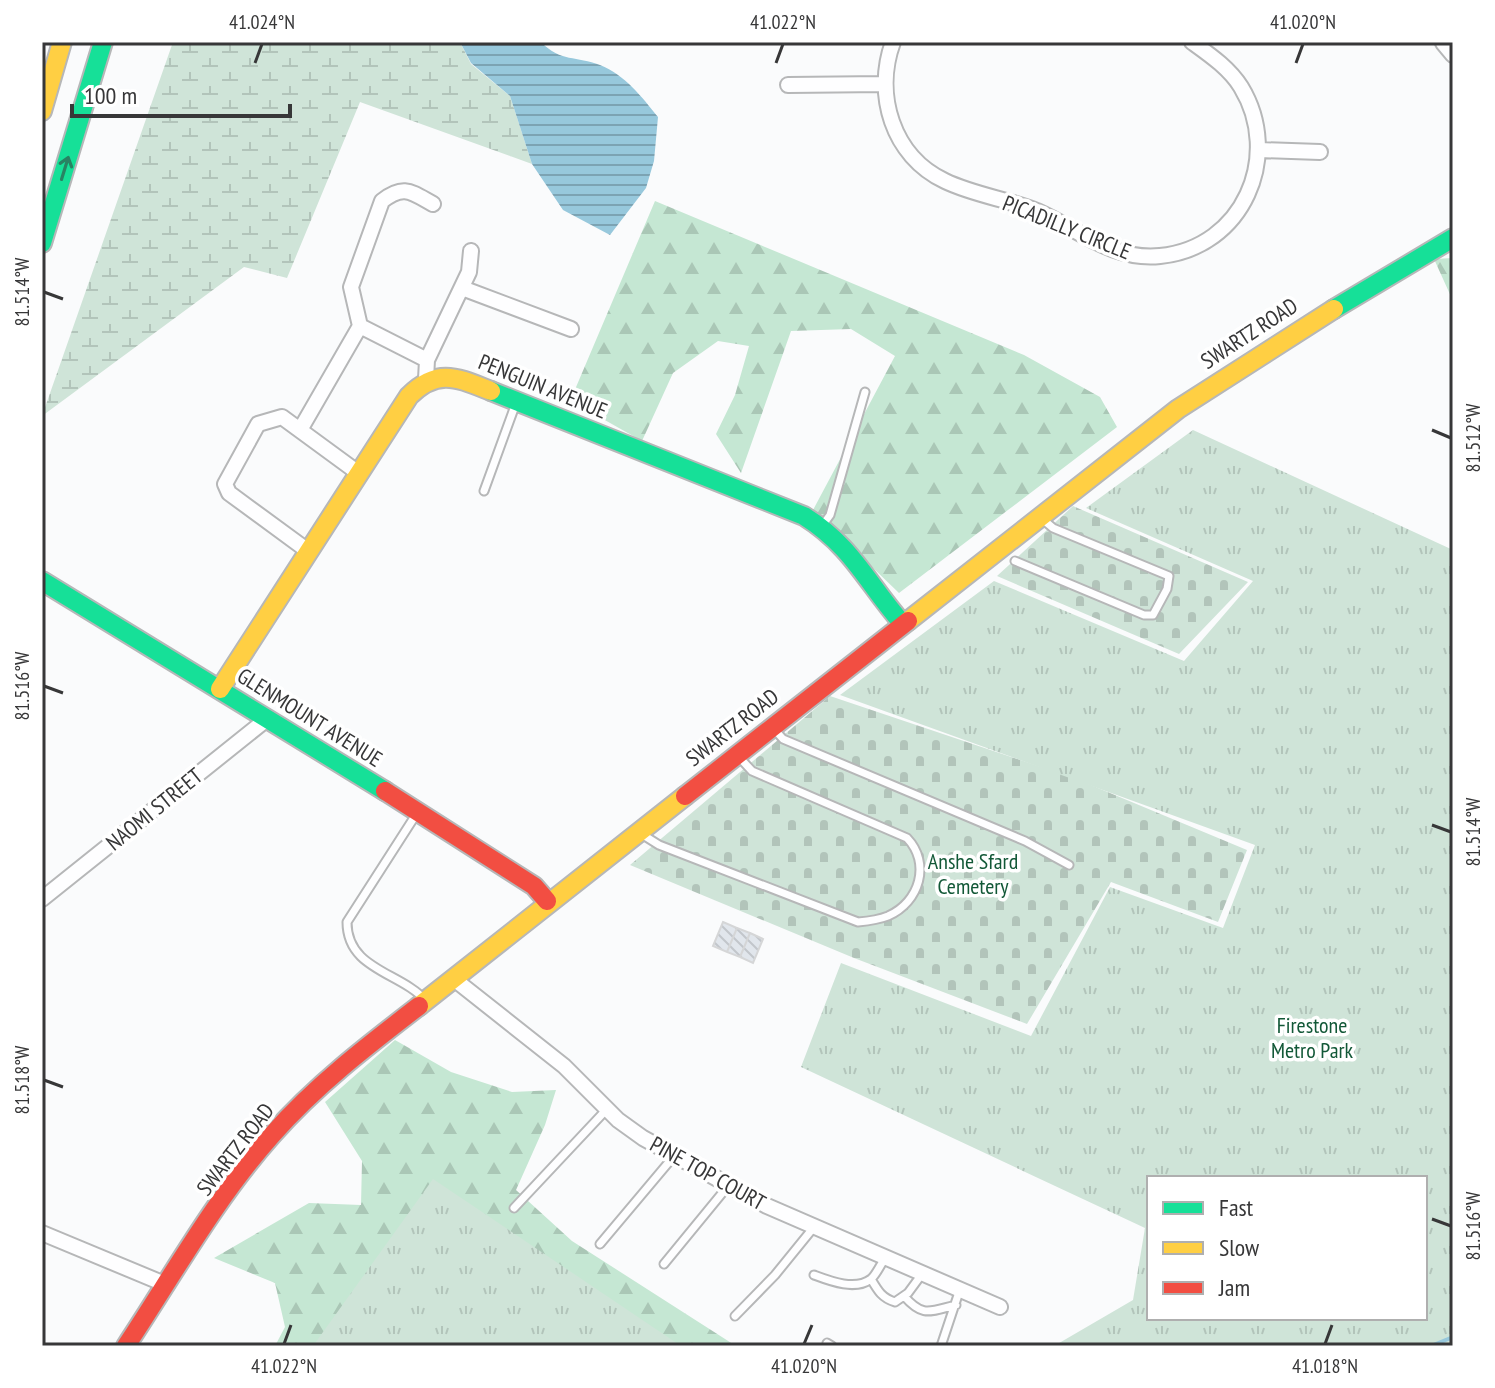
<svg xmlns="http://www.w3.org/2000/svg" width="1495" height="1388" viewBox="0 0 1495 1388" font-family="'PT Sans Narrow',sans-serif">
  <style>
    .forest { fill: url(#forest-firs) }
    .wetland { fill: url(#wetland-marsh) }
    .cemetery { fill: url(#cemetery-stones) }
    .park { fill: url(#park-tufts); fill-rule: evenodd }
    .water { fill: url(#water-rules) }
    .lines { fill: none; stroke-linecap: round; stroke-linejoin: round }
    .stream { stroke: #97c8dc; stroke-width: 4 }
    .building { fill: url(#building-back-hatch); stroke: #d5d6d7; stroke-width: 2 }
    .lane-casing { stroke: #b6b7b8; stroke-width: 11 }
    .street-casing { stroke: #b6b7b8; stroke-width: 18 }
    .fast-casing { stroke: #b6b7b8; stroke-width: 22 }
    .slow-casing { stroke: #b6b7b8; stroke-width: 22 }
    .jam-casing { stroke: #b6b7b8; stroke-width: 22 }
    .lane { stroke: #fefeff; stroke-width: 7 }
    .street { stroke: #fefeff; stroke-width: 14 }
    .fast { stroke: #16e098; stroke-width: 18 }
    .slow { stroke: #ffcf43; stroke-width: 18 }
    .jam { stroke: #f24e42; stroke-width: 18 }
    .oneway { stroke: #288363 }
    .ticks { fill: none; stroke: #373738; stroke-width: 3 }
    .labels { text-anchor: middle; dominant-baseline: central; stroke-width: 7; stroke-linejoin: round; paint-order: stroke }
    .street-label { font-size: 22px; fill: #373738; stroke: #fff }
    .park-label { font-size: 22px; fill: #125837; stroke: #fff }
    .neatline { fill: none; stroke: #373738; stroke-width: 3 }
    .ticks-label { font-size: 20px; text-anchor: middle; fill: #373738 }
  </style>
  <defs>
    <pattern id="forest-firs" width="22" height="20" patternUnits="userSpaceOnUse" patternTransform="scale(2)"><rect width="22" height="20" fill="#c5e7d3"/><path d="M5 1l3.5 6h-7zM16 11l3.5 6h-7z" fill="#aac7b6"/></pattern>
    <pattern id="wetland-marsh" width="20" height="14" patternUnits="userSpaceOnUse" patternTransform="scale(2)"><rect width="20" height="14" fill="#cfe4d8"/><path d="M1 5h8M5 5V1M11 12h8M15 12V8" fill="none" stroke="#b2c4ba"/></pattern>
    <pattern id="cemetery-stones" width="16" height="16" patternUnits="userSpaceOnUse" patternTransform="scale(2)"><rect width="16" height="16" fill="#cfe4d8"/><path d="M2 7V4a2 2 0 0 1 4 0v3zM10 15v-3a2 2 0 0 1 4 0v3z" fill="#b2c4ba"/></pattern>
    <pattern id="park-tufts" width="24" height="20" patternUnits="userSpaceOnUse" patternTransform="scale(2)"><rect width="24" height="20" fill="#cfe4d8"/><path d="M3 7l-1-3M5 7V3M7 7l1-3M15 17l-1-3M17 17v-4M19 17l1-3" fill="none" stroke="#b2c4ba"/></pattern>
    <pattern id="water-rules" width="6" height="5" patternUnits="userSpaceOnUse" patternTransform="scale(2)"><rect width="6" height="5" fill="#97c8dc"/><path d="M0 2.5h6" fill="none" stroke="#7ca3b3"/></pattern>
    <pattern id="building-back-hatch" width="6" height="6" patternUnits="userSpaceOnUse" patternTransform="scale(2)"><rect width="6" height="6" fill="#e1e6ec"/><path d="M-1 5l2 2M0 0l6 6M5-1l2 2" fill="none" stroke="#c2c6cb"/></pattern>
  </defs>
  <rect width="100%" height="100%" fill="#fafbfc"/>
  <!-- forest -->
  <path class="forest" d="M655 201 1024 355 1100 397 1117 427 899 593 813 510 895 356 851 329 791 331 741 473 716 434 735 395 749 346 718 341 673 373 642 441 587 410 568 406Z
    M1453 258V301L1434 259Z
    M395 1040 451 1072 512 1092 556 1090 545 1125 516 1190 572 1241 736 1346H275L285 1327 275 1283 214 1258 309 1203 361 1205 362 1161 325 1102Z"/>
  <!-- wetland -->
  <path class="wetland" d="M173 42H460L471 64 510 96 532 164 360 102 287 278 244 267 42 416Z"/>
  <!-- cemetery -->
  <path class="cemetery" d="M1073 506 1248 582 1179 654 997 576Z
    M830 696 1074 778 1247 850 1218 922 1111 882 1027 1024 854 958 630 865Z"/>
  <!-- park -->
  <path class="park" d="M1193 430 1453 550V1346H1054L1133 1300 1145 1228 801 1067 841 963 1031 1036 1110 887 1223 928 1255 845 840 695 994 581 1184 661 1253 581 1086 508ZM1149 1178H1425V1318H1149Z
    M433 1179 681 1346H313Z"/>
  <!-- water -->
  <path class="water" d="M460 42H541C560 62 577 56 600 65 625 75 642 97 658 117L654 161 646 188 610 235 563 210 532 164 510 96 471 63Z"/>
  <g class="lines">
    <!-- stream -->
    <path class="stream" d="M1431 1346 1453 1337"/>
  </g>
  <!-- building -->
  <path class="building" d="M723 922 737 928 727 952 713 946Z
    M737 928 750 933 740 957 727 952Z
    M750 933 763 939 753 963 740 957Z"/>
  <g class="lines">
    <!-- lane casing -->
    <g class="lane-casing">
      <path id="lane" d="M484 491 516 403
        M822 526 830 515 865 392
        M1015 561 1144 615H1153L1167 589 1169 576 1053 528 1040 517
        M774 729 783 739 1025 841 1069 865
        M417 813 347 922C347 970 401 972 426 1001
        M640 833 659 845 858 922C869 921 878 920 888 916 920 902 931 863 907 838L752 771 738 756
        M514 1208 607 1109
        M600 1244 674 1156
        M664 1264 728 1186
        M814 1275C830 1281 855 1291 871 1279 876 1275 881 1264 885 1258
        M871 1279C878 1291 882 1298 895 1302L908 1293 922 1274
        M904 1296C923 1318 930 1311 956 1305
        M735 1316 775 1275 814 1227
        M827 1343 832 1346
        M941 1346 960 1289"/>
    </g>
    <!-- street casing -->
    <g class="street-casing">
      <path id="street" d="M893 42C874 94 892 156 945 181 974 195 1007 199 1037 211 1078 229 1113 261 1160 256 1243 248 1283 156 1241 87 1229 68 1210 55 1192 42
        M1443 43 1453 55
        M788 85 884 84
        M1259 150 1320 152
        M462 288 571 329
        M360 326 427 360 426 379
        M427 360 469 272 471 251
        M300 430 360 326 351 287 382 201C404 184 411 192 433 204
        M308 551 229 493 225 484 258 424 282 417 357 472
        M42 899 267 719
        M454 979 564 1066 618 1120 643 1138 767 1206 1000 1307
        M42 1233 167 1285"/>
    </g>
    <!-- fast casing -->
    <g class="fast-casing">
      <path id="fast" d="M42 243 103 42
        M1334 309 1453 238
        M491 391 804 516C852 546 867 583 902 623
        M42 581 385 791"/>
    </g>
    <!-- slow casing -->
    <g class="slow-casing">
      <path id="slow" d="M42 111 62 42
        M908 621 1178 409 1334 309
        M220 689 409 396C438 367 458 378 491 391
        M419 1006 685 796"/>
    </g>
    <!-- jam casing -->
    <g class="jam-casing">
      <path id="jam" d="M385 791 534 886 547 901
        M685 796 908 621
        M126 1346C173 1275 215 1199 272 1135 315 1086 367 1046 419 1006"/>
    </g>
    <!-- lane -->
    <use href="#lane" class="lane"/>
    <!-- street -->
    <use href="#street" class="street"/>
    <!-- fast -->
    <use href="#fast" class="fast"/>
    <!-- slow -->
    <use href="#slow" class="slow"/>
    <!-- jam -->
    <use href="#jam" class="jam"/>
  </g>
  <!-- one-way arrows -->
  <defs><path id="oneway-shaft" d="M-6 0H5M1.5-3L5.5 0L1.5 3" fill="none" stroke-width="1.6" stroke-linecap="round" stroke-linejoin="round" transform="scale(2)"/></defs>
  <use class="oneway" href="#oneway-shaft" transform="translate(65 168) rotate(-73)"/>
  <!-- ticks -->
  <path class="ticks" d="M255 63 262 44M776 63 783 44M1296 63 1303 44M44 292 63 299M1432 430 1451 438M44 686 63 693M1432 825 1451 832M44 1080 63 1087M1432 1219 1451 1226M284 1344 291 1325M804 1344 812 1325M1325 1344 1332 1325"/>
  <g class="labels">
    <!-- street labels -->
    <g class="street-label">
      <text transform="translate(1067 227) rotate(22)">PICADILLY CIRCLE</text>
      <text transform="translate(1249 333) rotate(-33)">SWARTZ ROAD</text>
      <text transform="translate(543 386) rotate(22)">PENGUIN AVENUE</text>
      <text transform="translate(310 717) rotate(32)">GLENMOUNT AVENUE</text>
      <text transform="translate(732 727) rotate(-38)">SWARTZ ROAD</text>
      <text transform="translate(154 809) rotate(-39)">NAOMI STREET</text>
      <text transform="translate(235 1149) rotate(-52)">SWARTZ ROAD</text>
      <text transform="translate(708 1173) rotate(29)">PINE TOP COURT</text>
    </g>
    <!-- park labels -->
    <g class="park-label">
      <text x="973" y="861">Anshe Sfard<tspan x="973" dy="25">Cemetery</tspan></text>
      <text x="1312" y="1025">Firestone<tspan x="1312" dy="25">Metro Park</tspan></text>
    </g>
  </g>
  <!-- border -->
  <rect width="1495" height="1388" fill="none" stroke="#ffffff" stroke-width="88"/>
  <!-- legend -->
  <rect x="1147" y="1176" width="280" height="144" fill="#ffffff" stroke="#afafaf" stroke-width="2"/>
  <rect x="1163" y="1202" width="40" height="12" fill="#16e098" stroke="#afafaf" stroke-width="2"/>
  <text x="1219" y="1216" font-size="24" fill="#373738">Fast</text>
  <rect x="1163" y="1242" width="40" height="12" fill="#ffcf43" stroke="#afafaf" stroke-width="2"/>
  <text x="1219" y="1256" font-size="24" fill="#373738">Slow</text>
  <rect x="1163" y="1282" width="40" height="12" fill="#f24e42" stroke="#afafaf" stroke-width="2"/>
  <text x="1219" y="1296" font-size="24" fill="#373738">Jam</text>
  <!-- scale -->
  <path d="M72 104v12h218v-12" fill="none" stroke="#373738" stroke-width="4"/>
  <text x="84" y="104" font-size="24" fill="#373738" stroke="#ffffff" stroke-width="6" paint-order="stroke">100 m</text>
  <rect x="44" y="44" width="1407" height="1300" class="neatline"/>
  <g class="ticks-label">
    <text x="262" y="29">41.024°N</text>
    <text x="783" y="29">41.022°N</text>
    <text x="1303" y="29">41.020°N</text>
    <text transform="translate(22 292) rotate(-90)" y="7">81.514°W</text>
    <text transform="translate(1473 438) rotate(-90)" y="7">81.512°W</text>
    <text transform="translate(22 686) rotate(-90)" y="7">81.516°W</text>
    <text transform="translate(1473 832) rotate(-90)" y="7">81.514°W</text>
    <text transform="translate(22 1080) rotate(-90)" y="7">81.518°W</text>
    <text transform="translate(1473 1226) rotate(-90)" y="7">81.516°W</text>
    <text x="284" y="1373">41.022°N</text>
    <text x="804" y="1373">41.020°N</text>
    <text x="1325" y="1373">41.018°N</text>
  </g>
</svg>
